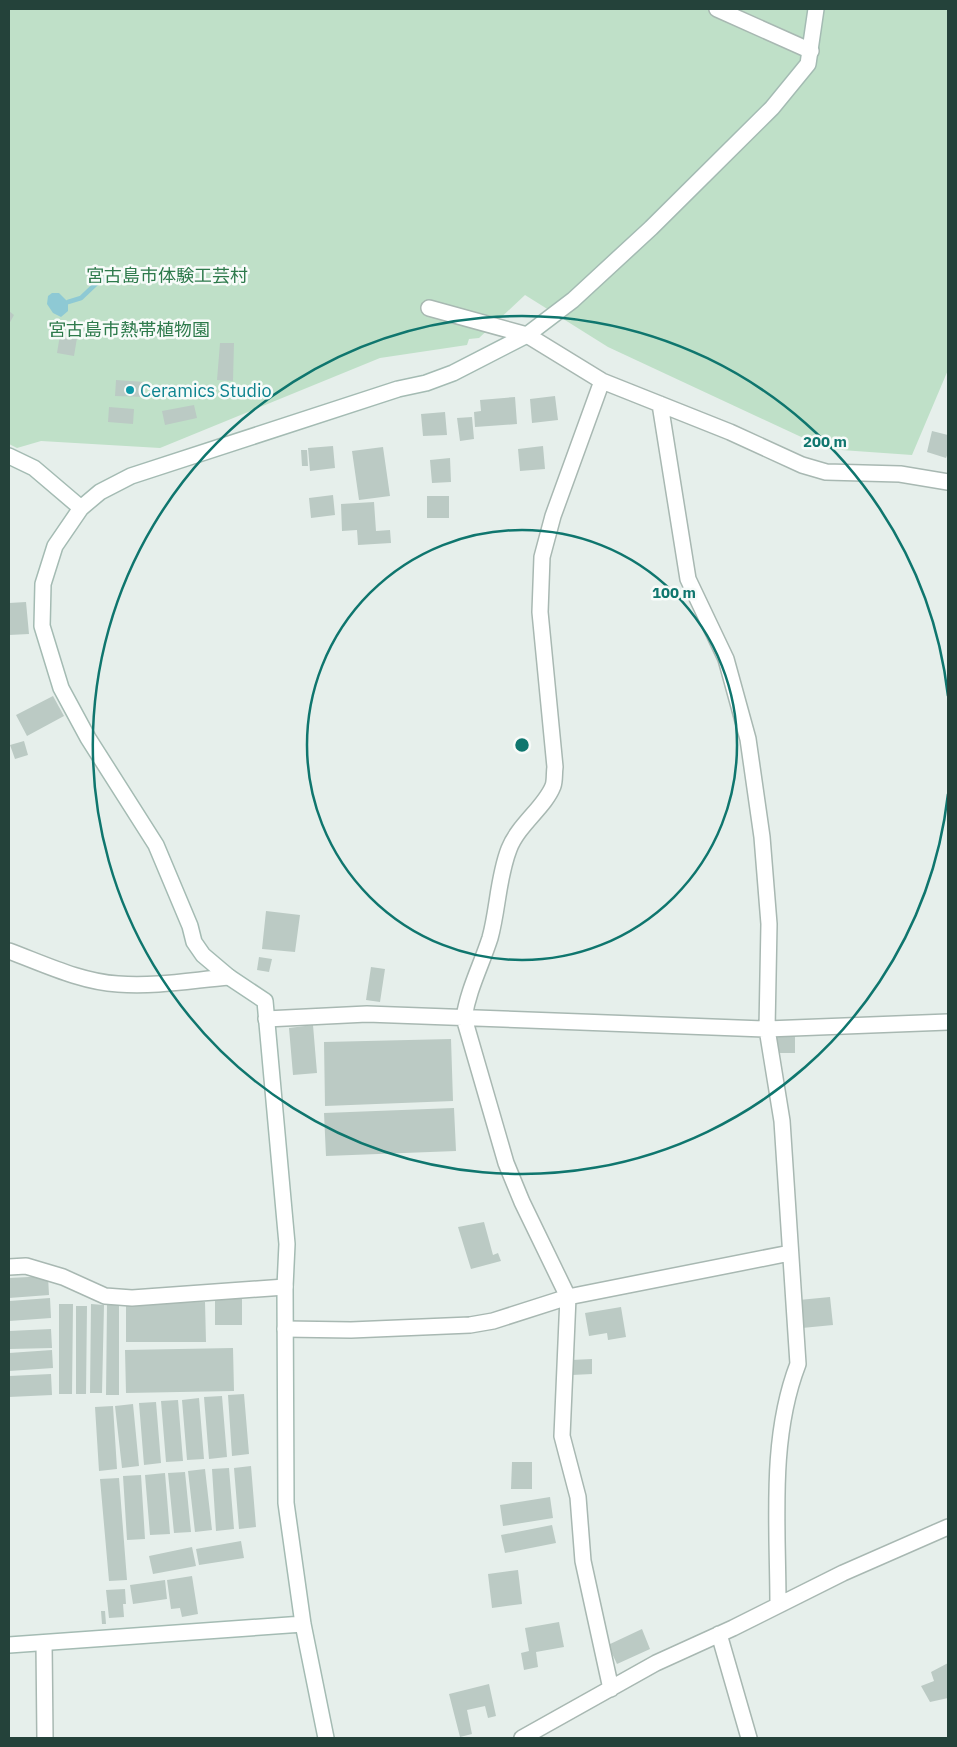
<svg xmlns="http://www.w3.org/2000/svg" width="957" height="1747" viewBox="0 0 957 1747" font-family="'IBM Plex Sans','Noto Sans JP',sans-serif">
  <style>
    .green { fill: #bfe0c8 }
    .water { fill: #8ec9d4 }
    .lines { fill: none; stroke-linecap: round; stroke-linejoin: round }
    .stream { stroke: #8ec9d4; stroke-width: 4.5 }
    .building { fill: #bbcac4 }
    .street-casing { stroke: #a8b8b2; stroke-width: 18 }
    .secondary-casing { stroke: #a4bbb3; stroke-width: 18 }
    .street { stroke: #fff; stroke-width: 15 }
    .secondary { stroke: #fff; stroke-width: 15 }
    .ring { fill: none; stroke: #0f766e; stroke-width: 2.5 }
    .culture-dot { fill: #0f9aa8; stroke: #f7fbf9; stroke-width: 2 }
    .labels { text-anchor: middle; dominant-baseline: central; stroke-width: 5; stroke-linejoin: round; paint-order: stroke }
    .park-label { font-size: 18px; fill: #2d7a4b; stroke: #f7fbf9 }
    .culture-label { font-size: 18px; fill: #0d838f; stroke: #f7fbf9; text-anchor: start }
    .centre { fill: #0f766e; stroke: #f7fbf9; stroke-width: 2.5 }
    .ring-label { font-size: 15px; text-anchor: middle; font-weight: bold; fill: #0f766e; stroke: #f7fbf9; stroke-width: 5; stroke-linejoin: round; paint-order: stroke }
  </style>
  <rect width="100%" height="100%" fill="#e6efeb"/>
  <!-- green -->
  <path class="green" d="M9 9H948V370L912 455 827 449 608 347 525 295 479 338 469 339 467 345 380 358 160 448 41 441 17 448 9 444Z"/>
  <!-- water -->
  <path class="water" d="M52 293H59L68 302V311L61 317 53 313 47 304 48 296Z"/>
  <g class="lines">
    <!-- stream -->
    <path class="stream" d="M68 302 81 298 101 279 112 280"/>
  </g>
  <!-- building -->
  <path class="building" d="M9 311 14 315 9 324Z
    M60 335 77 338 74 356 57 353Z
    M220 343H234L233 381 217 380Z
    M116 380 145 382 144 397 115 396Z
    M555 396 558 420 532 423 530 399Z
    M515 397 517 424 475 427 474 412 481 411 480 400Z
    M194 405 197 418 165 425 162 411Z
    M109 407 134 409 133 424 108 422Z
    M445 412 447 435 423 436 421 414Z
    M472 417 474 439 460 441 457 418Z
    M932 431 948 435V453L946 458 927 452Z
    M333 446 335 468 310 471 308 448Z
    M543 446 545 469 520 471 518 449Z
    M383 447 390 496 359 500 352 451Z
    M301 450H307L308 466H302Z
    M450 458 451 482 432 483 430 460Z
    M333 495 335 515 311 518 309 498Z
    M427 496H449V518H427Z
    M374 502 376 531 390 530 391 543 358 545 357 530 342 531 341 504Z
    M26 602 29 634 9 635V603Z
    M53 696 64 716 27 736 16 715Z
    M24 741 28 755 15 759 10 745Z
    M266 911 300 915 295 952 262 949Z
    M259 957 272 959 269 972 257 970Z
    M371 967 385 969 380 1002 366 1000Z
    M313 1025 317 1073 293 1075 289 1028Z
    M774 1036H795V1053H774Z
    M451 1039 453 1101 325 1106 324 1042Z
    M454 1108 456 1151 326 1156 324 1113Z
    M484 1222 493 1255 498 1253 501 1261 471 1269 458 1227Z
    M48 1276 49 1295 9 1298V1278Z
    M830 1297 833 1325 802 1328 799 1300Z
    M50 1298 51 1318 9 1321V1301Z
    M215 1298H242V1325H215Z
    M205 1302 206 1342H126V1303Z
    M59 1304H73L72 1394H59Z
    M91 1304 104 1305 102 1393H90Z
    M107 1304H119V1395H106Z
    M76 1306H87L86 1394H76Z
    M621 1307 626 1337 608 1340 607 1333 589 1336 585 1313Z
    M51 1329 52 1348 9 1349V1331Z
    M233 1348 234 1391 126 1393 125 1350Z
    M52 1350 53 1368 9 1371V1353Z
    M592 1359V1374L572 1375 571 1360Z
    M51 1374 52 1395 9 1397V1376Z
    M244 1394 249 1454 232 1456 228 1395Z
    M222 1396 227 1457 209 1459 204 1397Z
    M199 1398 204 1459 187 1460 182 1400Z
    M178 1400 183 1461 166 1462 161 1401Z
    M156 1402 161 1463 144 1465 139 1403Z
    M133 1404 139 1466 122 1468 115 1406Z
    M113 1406 117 1469 99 1471 95 1407Z
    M512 1462H532V1489H511Z
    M251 1466 256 1527 239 1529 234 1468Z
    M229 1468 234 1529 216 1531 212 1469Z
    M205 1469 212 1530 195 1532 188 1471Z
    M185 1472 191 1532 174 1533 168 1473Z
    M165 1473 170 1534 150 1535 145 1475Z
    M141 1475 145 1539 127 1540 123 1476Z
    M119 1478 127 1580 109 1581 100 1479Z
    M550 1497 553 1518 503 1526 500 1505Z
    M552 1525 556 1543 505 1553 501 1535Z
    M241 1541 244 1558 199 1565 196 1549Z
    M192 1547 196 1566 153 1574 149 1556Z
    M518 1570 522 1604 492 1608 488 1574Z
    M192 1576 198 1614 182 1617 180 1608 171 1609 167 1580Z
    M165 1580 167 1599 133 1604 130 1585Z
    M125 1589 126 1604H123L124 1617 109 1618 106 1590Z
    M101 1611H105L106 1624H102Z
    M559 1622 564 1647 536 1652 538 1667 524 1670 521 1653 529 1651 525 1628Z
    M642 1629 650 1649 617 1664 608 1645Z
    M948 1663V1698L930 1702 921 1686 934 1681 931 1672Z
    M489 1684 496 1716 488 1718 485 1706 467 1710 472 1734 460 1737 449 1694Z"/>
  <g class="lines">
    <!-- street casing -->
    <g class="street-casing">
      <path id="street" d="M717 9 811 51
        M429 308 527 335 602 381 730 432 802 465 826 472 900 474 948 482
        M602 381 553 516 542 557 540 612 555 767C554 773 555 781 553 786 545 807 518 825 509 849 498 877 498 909 490 938 481 966 468 990 464 1018L506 1163 522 1202 568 1297 562 1436 578 1497 583 1561 611 1689
        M660 404 688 579 726 659 748 739 762 837 769 924 767 1029 782 1121 798 1364C769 1439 778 1525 778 1605
        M9 951C44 964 81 982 118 984 155 987 193 980 229 977
        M266 1019 367 1014 767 1029 948 1022
        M9 1267 26 1266 63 1277 105 1296 132 1298 285 1287
        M285 1329 351 1330 470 1325 493 1321 568 1297 790 1253
        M719 1634 749 1738
        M44 1643 45 1738
        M522 1738 656 1663 733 1628 843 1573 948 1527"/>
    </g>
    <!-- secondary casing -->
    <g class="secondary-casing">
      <path id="secondary" d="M9 456 34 468 81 508
        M9 1645 303 1624
        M326 1738 303 1624 286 1503 285 1287 287 1244 265 1001 229 977 203 955 194 942 190 926 156 845 88 738 61 688 42 626 43 584 55 546 81 508 100 492 131 476 398 389 426 383 453 373 527 335 573 300 651 228 772 108 808 64 816 9"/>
    </g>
    <!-- street -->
    <use href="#street" class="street"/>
    <!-- secondary -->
    <use href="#secondary" class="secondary"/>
  </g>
  <!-- distance rings -->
  <g class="ring">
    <circle cx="522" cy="745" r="215"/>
    <path d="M948 794A429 429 0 1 1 948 696"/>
  </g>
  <!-- markers -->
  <circle class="culture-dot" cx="130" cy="390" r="5"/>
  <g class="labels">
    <!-- park labels -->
    <g class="park-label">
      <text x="167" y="275">宮古島市体験工芸村</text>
      <text x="129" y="329">宮古島市熱帯植物園</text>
    </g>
    <!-- culture labels -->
    <g class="culture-label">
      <text x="140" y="390">Ceramics Studio</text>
    </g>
  </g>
  <circle cx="522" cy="745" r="8" class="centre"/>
  <g class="ring-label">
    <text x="825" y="447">200 m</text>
    <text x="674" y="598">100 m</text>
  </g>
  <!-- border -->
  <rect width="957" height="1747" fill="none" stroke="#24423a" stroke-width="20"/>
</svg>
